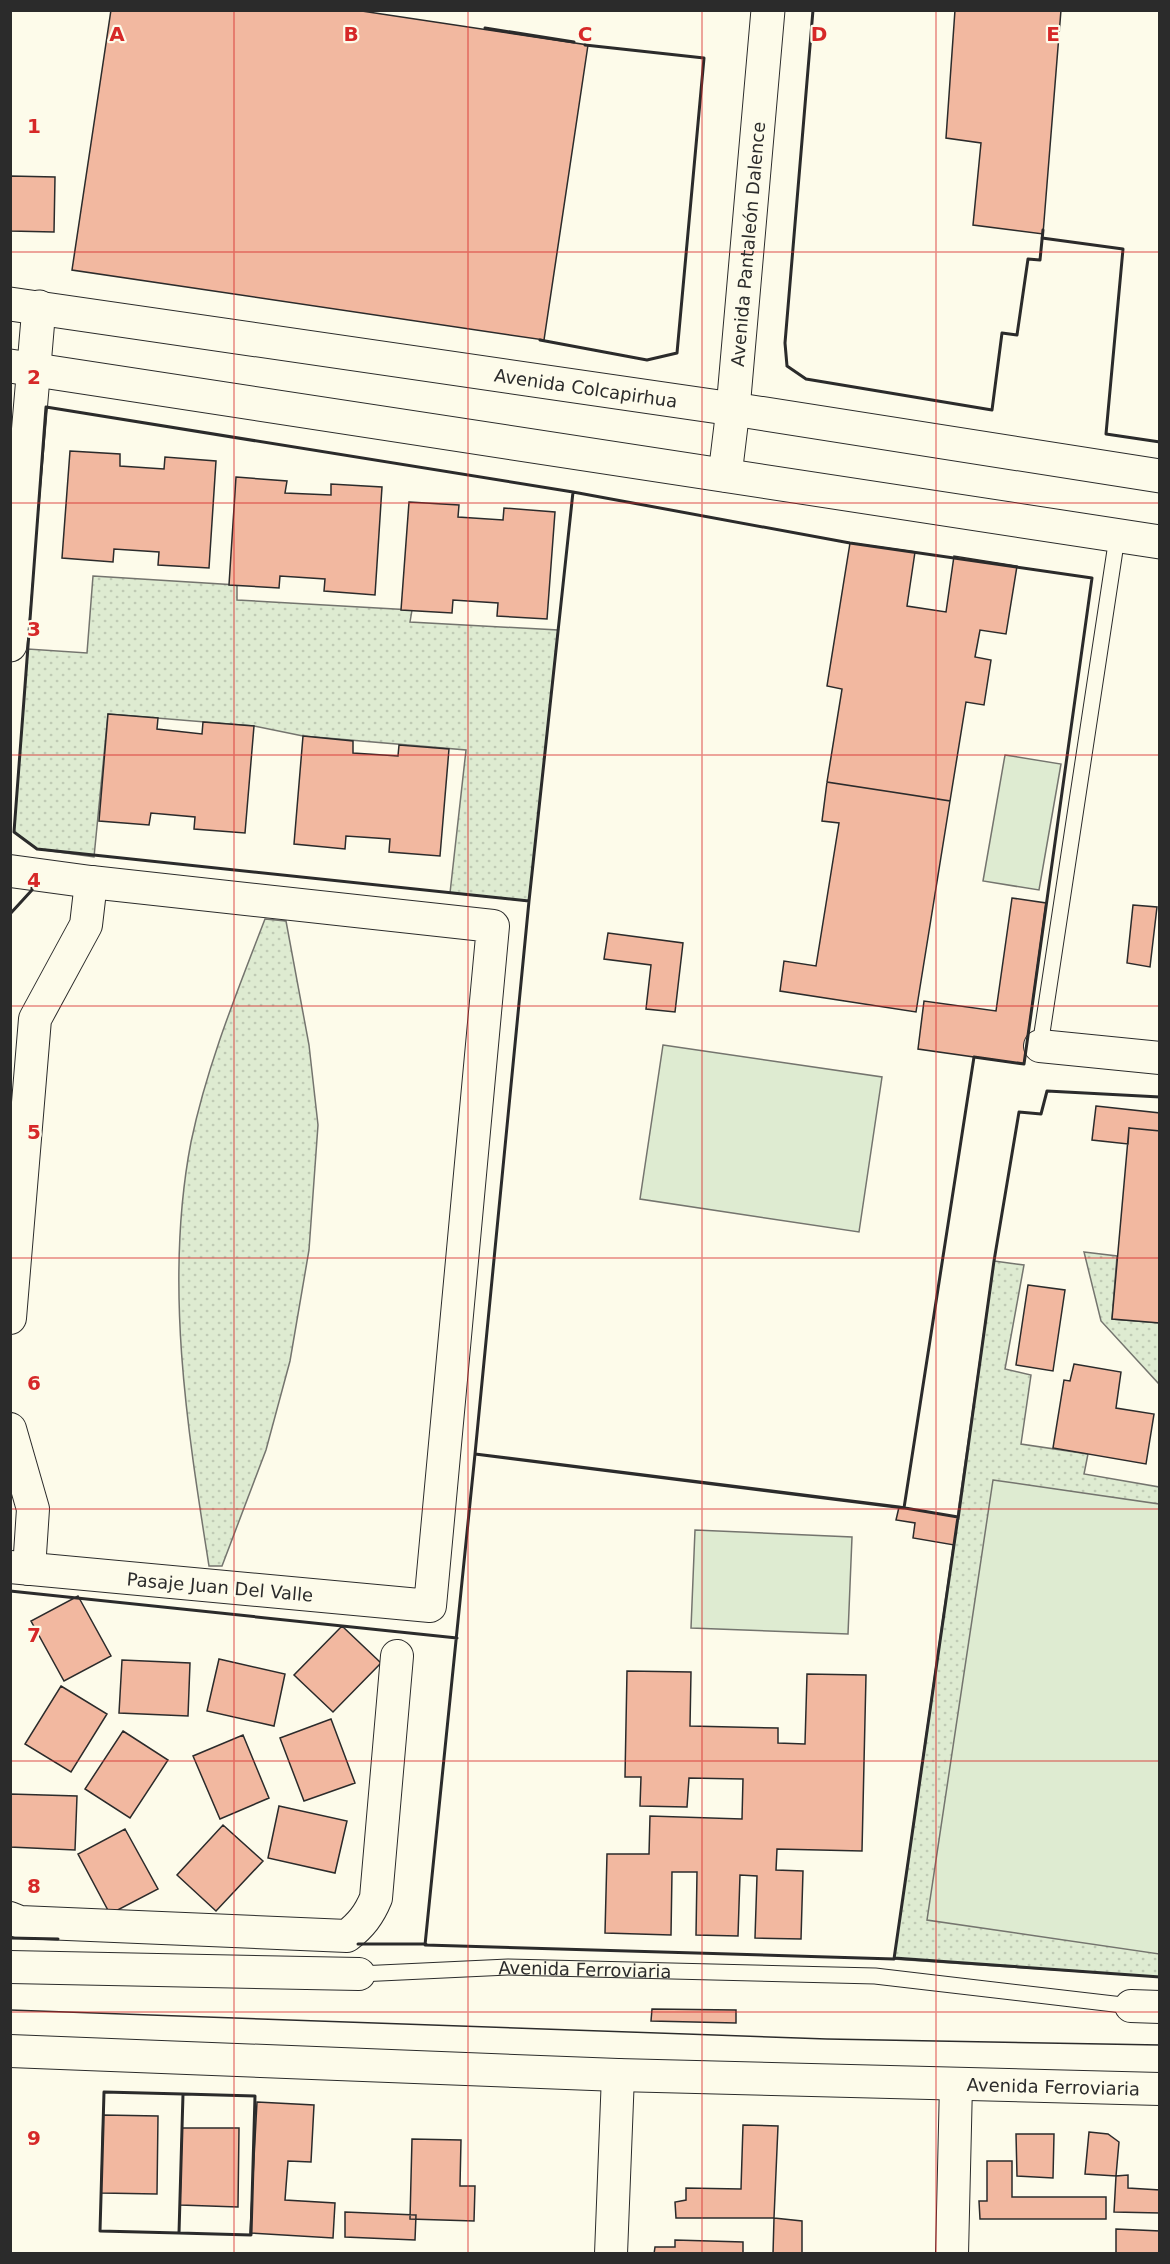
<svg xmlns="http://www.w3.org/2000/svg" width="1170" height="2264" viewBox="0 0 1170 2264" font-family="'DejaVu Sans',sans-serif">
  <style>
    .grass { fill: url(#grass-dots); stroke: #74746e; stroke-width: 1.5 }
    .pitch { fill: #deebd1; stroke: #74746e; stroke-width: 1.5 }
    .building { fill: #f2b8a0; stroke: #2b2b2b; stroke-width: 1.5 }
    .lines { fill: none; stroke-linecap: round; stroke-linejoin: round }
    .service-casing { stroke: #2b2b2b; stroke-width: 17 }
    .minor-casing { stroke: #2b2b2b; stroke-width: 34 }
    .tertiary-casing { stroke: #2b2b2b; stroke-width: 35 }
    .secondary-casing { stroke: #2b2b2b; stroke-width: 35 }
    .primary-casing { stroke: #2b2b2b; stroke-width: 35 }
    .service { stroke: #fdfbea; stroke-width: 15 }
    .minor { stroke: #fdfbea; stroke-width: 32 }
    .tertiary { stroke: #fdfbea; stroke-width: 33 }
    .secondary { stroke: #fdfbea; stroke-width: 33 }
    .primary { stroke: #fdfbea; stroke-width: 33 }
    .tram { stroke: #2b2b2b; stroke-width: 1.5 }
    .wall { stroke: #2b2b2b; stroke-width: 3 }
    .grid { fill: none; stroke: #d62828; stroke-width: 1.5; stroke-opacity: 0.55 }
    .labels { text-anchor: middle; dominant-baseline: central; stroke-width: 4.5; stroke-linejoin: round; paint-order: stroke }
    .street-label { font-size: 18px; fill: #2b2b2b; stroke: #fdfbea }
    .grid-label { font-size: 20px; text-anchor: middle; font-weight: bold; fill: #d62828; stroke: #fdfbea; stroke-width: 4.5; stroke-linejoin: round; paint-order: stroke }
  </style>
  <defs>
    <pattern id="grass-dots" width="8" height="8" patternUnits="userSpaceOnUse" patternTransform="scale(1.5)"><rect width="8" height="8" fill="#deebd1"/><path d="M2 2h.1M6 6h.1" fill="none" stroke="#bfcab4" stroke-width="1.8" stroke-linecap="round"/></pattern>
  </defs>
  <rect width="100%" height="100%" fill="#fdfbea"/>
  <!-- grass -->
  <path class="grass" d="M93 576 237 585V600L412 610 410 622 558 630 529 901 450 893 466 750 303 736 254 726 108 714 94 857 37 849 14 832 28 649 87 653Z
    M265 919 286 921 309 1045 318 1125 309 1250 290 1361 266 1450 222 1566H209C187 1427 164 1282 191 1142 207 1065 237 992 265 919Z
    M1084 1252 1117 1256 1112 1319 1159 1323V1384L1101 1321Z
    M994 1261 1024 1265 1005 1369 1031 1375 1021 1444 1088 1454 1084 1474 1159 1487V1977L894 1959Z"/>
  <!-- pitch -->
  <path class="pitch" d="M1005 755 1061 764 1039 890 983 881Z
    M663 1045 882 1077 859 1232 640 1199Z
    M993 1480 1159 1504V1954L927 1920Z
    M695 1530 852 1537 848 1634 691 1628Z"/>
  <!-- building -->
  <path class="building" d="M111 10H355L588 45 544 340 72 270Z
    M955 10H1061L1043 234 973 225 981 143 946 138Z
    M10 176 55 177 54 232 10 231Z
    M70 451 120 454V466L164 469 165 457 216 461 209 568 158 565 159 552 114 549 113 562 62 558Z
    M236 477 287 481 285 493 331 495V484L382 487 375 595 324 591 325 579 280 576 279 588 229 585Z
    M409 502 459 505 458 517 503 520 504 508 555 512 547 619 497 616 498 603 453 600 452 613 401 610Z
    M850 543 915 552 907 606 946 612 954 556 1017 566 1006 634 980 630 975 657 991 660 984 705 966 702 950 801 827 782 842 689 827 686Z
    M108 714 158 718 157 729 202 734 203 722 254 726 245 833 194 829 195 817 151 813 149 825 99 821Z
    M303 736 353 741V753L398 756 399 745 449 749 440 856 389 852 390 839 346 836 345 849 294 844Z
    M827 782 950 801 916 1012 780 991 784 961 816 966 839 823 822 821Z
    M1012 898 1046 903 1024 1064 918 1049 924 1001 996 1011Z
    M1133 905 1157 907 1150 967 1127 963Z
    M608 933 683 943 675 1012 646 1009 651 965 604 959Z
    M1096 1106 1160 1113V1131L1129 1128 1128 1144 1092 1140Z
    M1129 1128 1160 1131V1323L1112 1319Z
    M1028 1285 1065 1290 1053 1371 1016 1365Z
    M1074 1364 1121 1372 1116 1408 1154 1414 1146 1464 1053 1448 1064 1380 1070 1381Z
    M899 1507 958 1517 954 1545 913 1538 915 1523 896 1520Z
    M78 1596 111 1656 64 1681 31 1621Z
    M342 1626 381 1663 333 1712 294 1675Z
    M219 1659 285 1674 274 1726 207 1711Z
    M122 1660 190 1663 188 1716 119 1713Z
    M627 1671 691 1672 690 1726 778 1728V1743L805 1744 807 1674 866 1675 862 1851 777 1849 776 1870 803 1871 801 1939 755 1938 757 1876 740 1875 738 1936 696 1935 697 1872H672L671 1935 605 1933 607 1854H649L650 1816 742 1819 743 1779 689 1778 687 1807 640 1806 641 1777H625Z
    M61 1686 107 1714 71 1772 25 1744Z
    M331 1719 355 1783 304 1801 280 1738Z
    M123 1731 168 1760 130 1818 85 1789Z
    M243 1735 269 1798 220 1819 193 1756Z
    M10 1794 77 1796 75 1850 10 1847Z
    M279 1806 347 1821 335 1873 268 1858Z
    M223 1825 263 1861 216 1911 177 1875Z
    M125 1829 158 1889 110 1914 78 1854Z
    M652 2009 736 2010V2023L651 2021Z
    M257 2102 314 2105 311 2162 288 2161 285 2200 335 2203 333 2238 250 2233Z
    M103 2115 158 2116 157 2194 101 2193Z
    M743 2125 778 2126 774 2218H676L675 2202 686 2200V2188L741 2189Z
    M182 2128H239L238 2207 180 2205Z
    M1089 2132 1108 2134 1119 2142 1116 2176 1085 2174Z
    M1016 2134H1054L1053 2178 1017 2176Z
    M412 2139 461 2140 460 2186H475L474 2221 410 2219Z
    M987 2161H1012V2197H1106V2219H980L979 2201H987Z
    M1128 2175V2188L1160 2190V2213L1114 2212 1116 2176Z
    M345 2212 416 2215 415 2240 345 2237Z
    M774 2218 802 2221V2254H773Z
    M1116 2229 1160 2231V2254H1116Z
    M675 2240 743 2242V2254H654L655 2247H675Z"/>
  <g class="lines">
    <!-- service casing -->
    <g class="service-casing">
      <g id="service">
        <path d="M1040 1046 1117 537"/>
        <path id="s1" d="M359 1974 508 1967 875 1976 1131 2006"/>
      </g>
    </g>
    <!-- minor casing -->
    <g class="minor-casing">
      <g id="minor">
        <path d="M10 871 91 882 493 926 430 1606 10 1567"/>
        <path d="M1040 1046 1160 1058"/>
        <path d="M10 1318 35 1019 86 925 91 882"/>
        <path d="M10 1429 33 1509 29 1569"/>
        <path d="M10 1918 20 1922 347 1936C361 1925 369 1915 376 1898L397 1656"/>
        <path d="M10 1967 359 1974"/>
        <path d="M1131 2006 1160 2007"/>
        <path id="s2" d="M10 2051 618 2075 1160 2089"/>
        <path d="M611 2254 618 2075"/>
        <path d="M952 2254 956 2084"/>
      </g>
    </g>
    <!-- tertiary casing -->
    <g class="tertiary-casing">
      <path id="tertiary" d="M10 645 39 307"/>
    </g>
    <!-- secondary casing -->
    <g class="secondary-casing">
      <g id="secondary">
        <path id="s3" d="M725 475 733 409 768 10"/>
      </g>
    </g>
    <!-- primary casing -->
    <g class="primary-casing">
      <g id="primary">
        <path id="s4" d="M10 304 733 409 1160 476"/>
        <path d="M10 366 1160 542"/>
      </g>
    </g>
    <!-- service -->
    <use href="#service" class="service"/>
    <!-- minor -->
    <use href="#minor" class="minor"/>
    <!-- tertiary -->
    <use href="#tertiary" class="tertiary"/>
    <!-- secondary -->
    <use href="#secondary" class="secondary"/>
    <!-- primary -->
    <use href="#primary" class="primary"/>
    <!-- tram -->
    <path class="tram" d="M10 2010 827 2039 1160 2045"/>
    <!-- wall -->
    <path class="wall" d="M813 10 785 343 787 366 806 379 992 410 1002 333 1017 335 1028 259 1040 260 1043 230
      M485 28 574 42
      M1042 238 1123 249 1106 434 1160 442
      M540 340 647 360 677 353 704 58 585 45
      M46 407 573 492 529 901 37 849 14 832Z
      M573 492 850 543 1092 578 1024 1064 974 1057 904 1508 475 1454 529 901Z
      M10 914 32 890V886
      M475 1454 899 1507 958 1517 894 1959 425 1945Z
      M958 1519 994 1261 1019 1112 1041 1114 1047 1091 1160 1097
      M10 1591 457 1638
      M10 1938 58 1939
      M358 1944H426
      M894 1958 1160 1977
      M104 2092 183 2094 179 2233 100 2231Z
      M183 2094 255 2096 251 2235 179 2233Z
      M409 2254H421"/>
  </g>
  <!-- grid -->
  <path class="grid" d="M234 10V2254M468 10V2254M702 10V2254M936 10V2254M10 252H1160M10 503H1160M10 755H1160M10 1006H1160M10 1258H1160M10 1509H1160M10 1761H1160M10 2012H1160"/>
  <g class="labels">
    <!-- street labels -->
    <g class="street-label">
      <text stroke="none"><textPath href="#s3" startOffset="232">Avenida Pantaleón Dalence</textPath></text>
      <text stroke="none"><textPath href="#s4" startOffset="582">Avenida Colcapirhua</textPath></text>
      <text transform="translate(220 1587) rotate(5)">Pasaje Juan Del Valle</text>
      <text stroke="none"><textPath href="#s1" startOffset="226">Avenida Ferroviaria</textPath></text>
      <text stroke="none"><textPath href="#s2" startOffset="1044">Avenida Ferroviaria</textPath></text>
    </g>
  </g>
  <g class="grid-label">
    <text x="117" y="41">A</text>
    <text x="351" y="41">B</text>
    <text x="585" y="41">C</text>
    <text x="819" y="41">D</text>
    <text x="1053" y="41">E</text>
    <text x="34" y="133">1</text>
    <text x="34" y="384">2</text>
    <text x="34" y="636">3</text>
    <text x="34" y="887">4</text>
    <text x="34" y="1139">5</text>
    <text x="34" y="1390">6</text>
    <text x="34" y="1642">7</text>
    <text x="34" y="1893">8</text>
    <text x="34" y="2145">9</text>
  </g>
  <!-- border -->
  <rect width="1170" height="2264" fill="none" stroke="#2b2b2b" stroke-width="24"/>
</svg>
